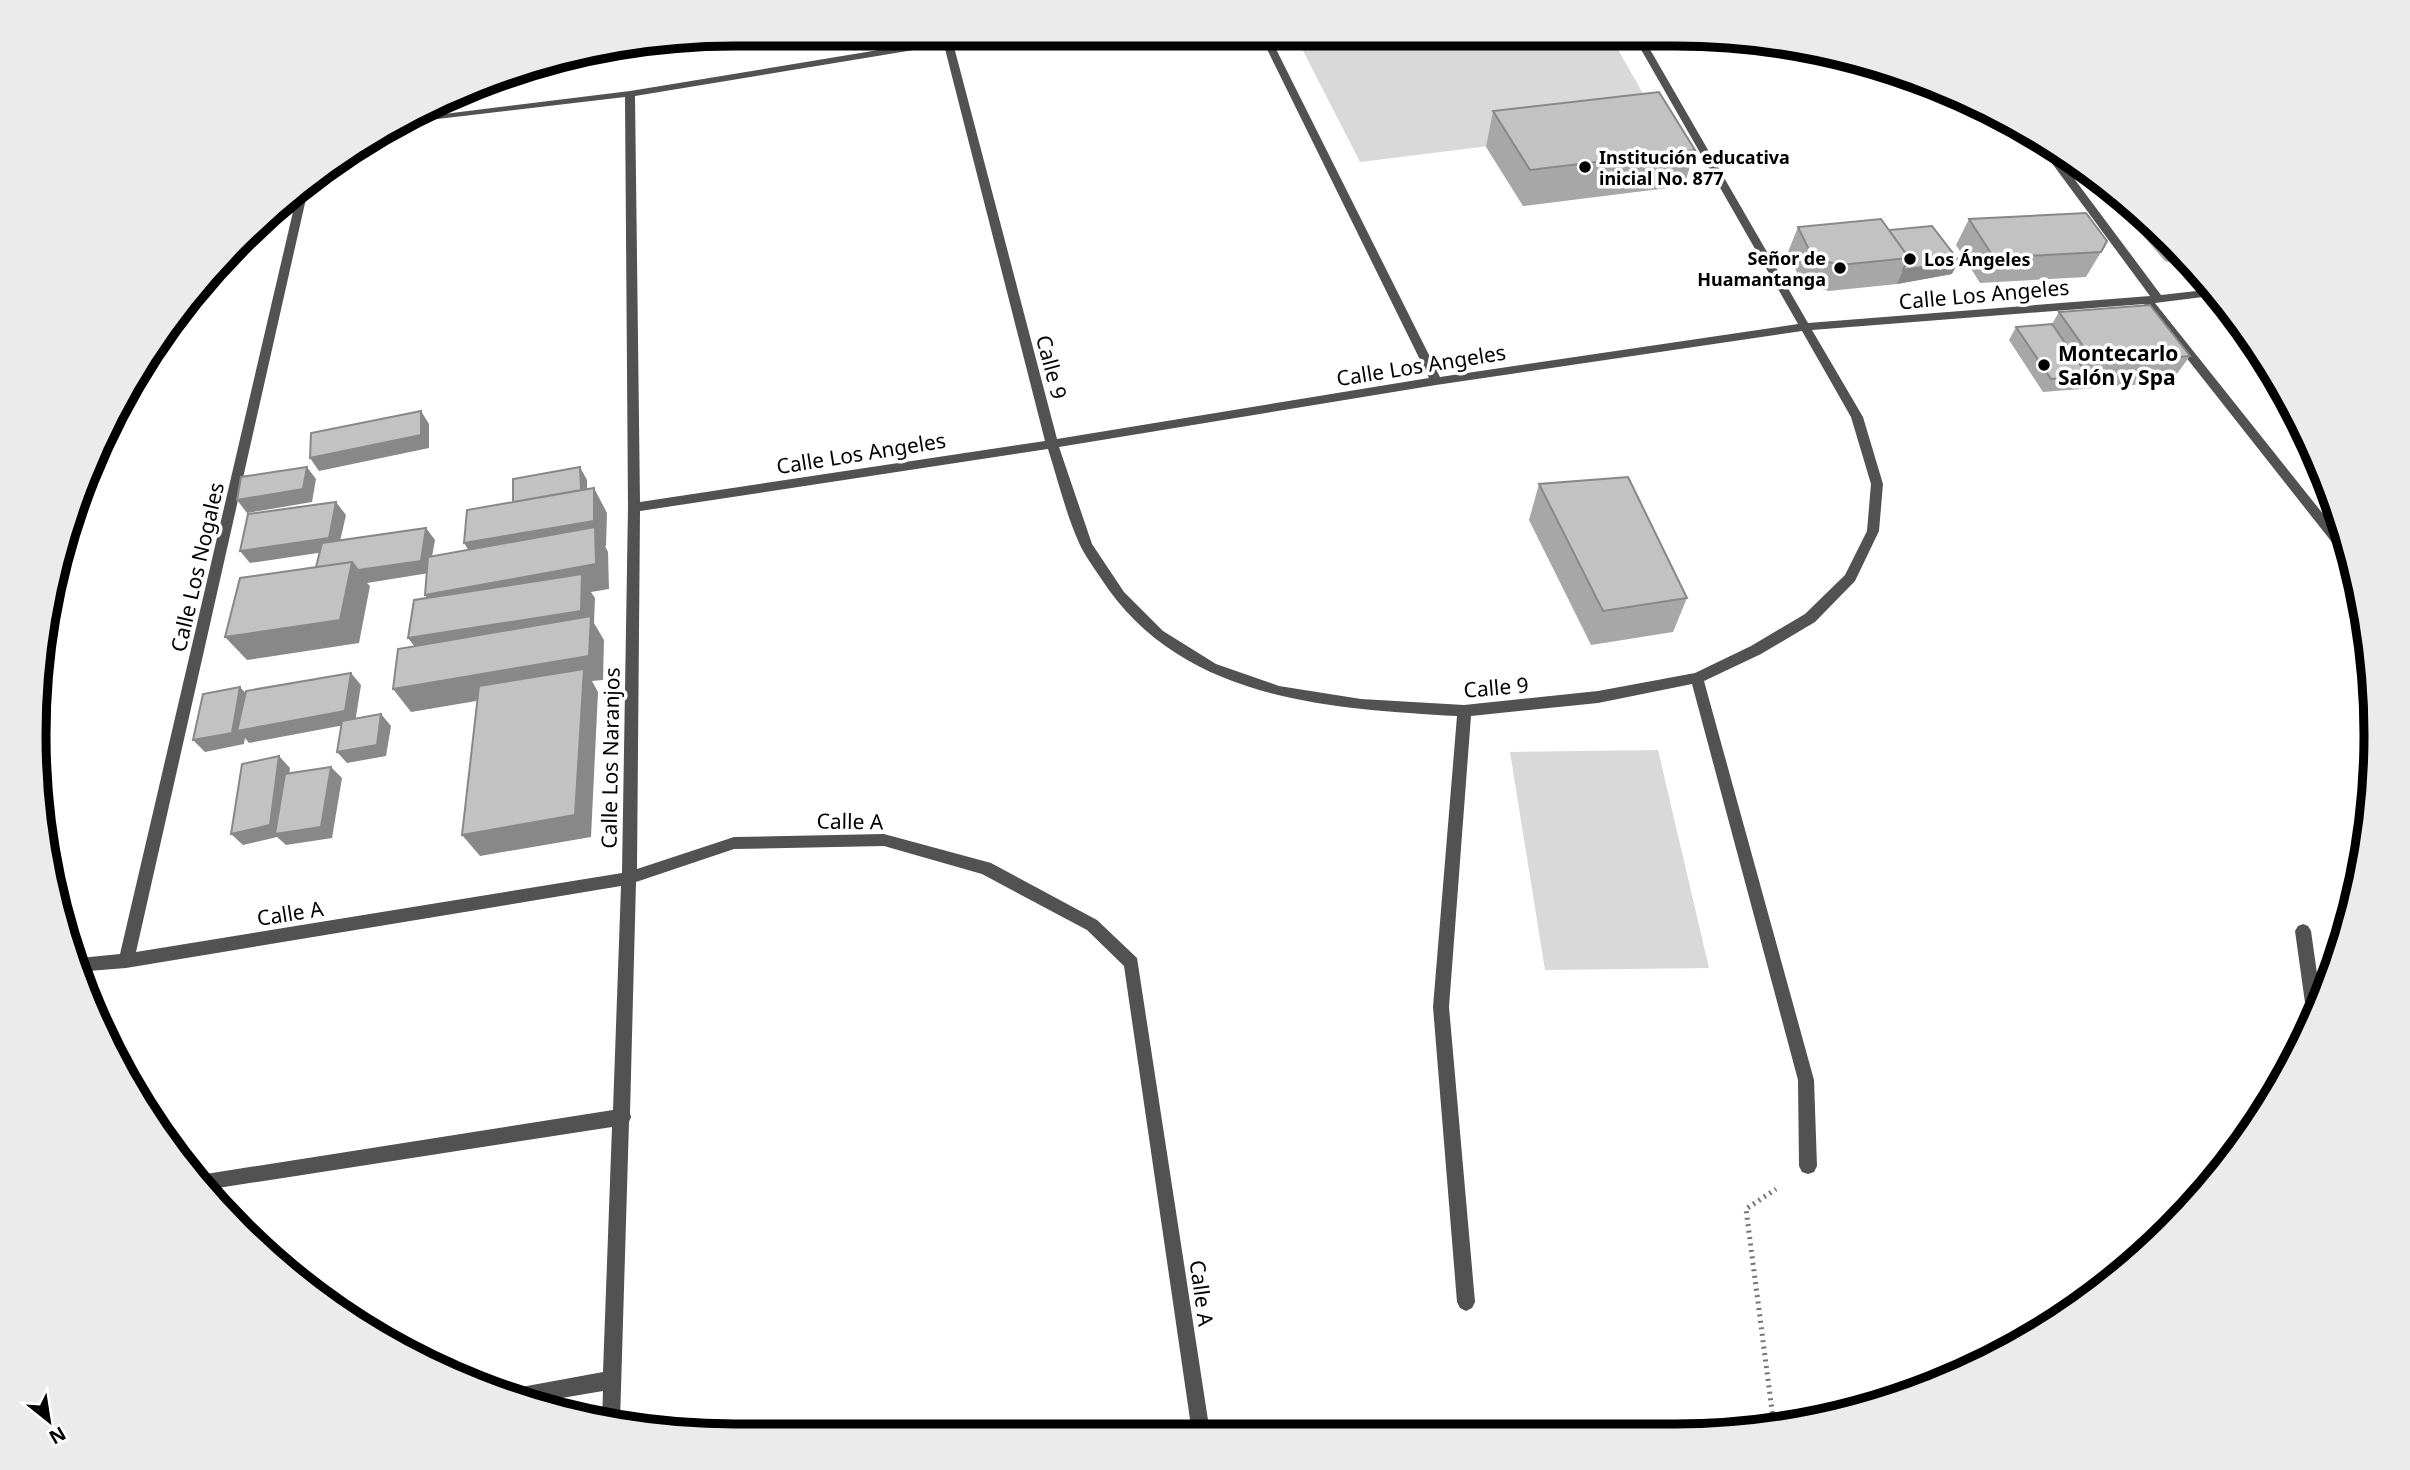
<svg xmlns="http://www.w3.org/2000/svg" width="2410" height="1470" viewBox="0 0 2410 1470" font-family="'Noto Sans',sans-serif">
  <style>
    .green { fill: #d9d9d9 }
    .lines { fill: none; stroke-linecap: round; stroke-linejoin: round }
    .path { stroke: #747474; stroke-width: 5; stroke-dasharray: 2 4.5; stroke-linecap: butt }
    .street { fill: #525252; fill-rule: evenodd }
    .wall { fill: #a7a7a7 }
    .shaded-wall { fill: #888 }
    .building { fill: #c2c2c2; stroke: #888; stroke-width: 2 }
    .poi-dot { fill: #000; stroke: #fff; stroke-width: 2.5 }
    .labels { text-anchor: middle; dominant-baseline: central; stroke-width: 7; stroke-linejoin: round; paint-order: stroke }
    .far-poi-label { font-size: 18px; font-weight: bold; fill: #000; stroke: #fff; text-anchor: start }
    .street-label { font-size: 21px; fill: #000; stroke: #fff }
    .poi-label { font-size: 21px; font-weight: bold; fill: #000; stroke: #fff; text-anchor: start }
    .rim { fill: none; stroke: #000; stroke-width: 9 }
  </style>
  <rect width="100%" height="100%" fill="#fff"/>
  <!-- green -->
  <path class="green" d="M1297 39H1612L1661 125 1360 162Z
    M1658 750 1709 968 1545 970 1510 752Z"/>
  <g class="lines">
    <!-- path -->
    <path class="path" d="M1774 1426 1746 1209 1776 1189"/>
    <!-- street -->
    <path class="street" d="M945 39H967L953 43 1057 439 1429 378 1262 39H1271L1440 377 1798 324 1635 39H1644L1808 323 2150 296 2037 143 2038 141 2052 149 2161 295 2214 289 2219 295 2155 303 2347 544 2352 562 2346 560 2144 304 1812 330 1863 417 1883 484 1879 531 1855 581 1815 622 1761 654 1704 681 1814 1080 1817 1166 1814 1172 1808 1174 1802 1172 1799 1166 1798 1080 1692 684 1598 703 1471 716 1449 1007 1475 1302 1472 1308 1466 1311 1460 1308 1457 1302 1433 1007 1457 716C1324 708 1179 700 1100 577 1093 566 1085 556 1080 545 1066 515 1058 480 1048 449L640 511 637 869 734 837 884 834 991 863 1097 920 1137 958 1210 1433H1192L1124 966 1087 930 982 874 884 846 734 849 636 882 630 1113 631 1117 629 1122 620 1422 619 1424 602 1420 603 1391 538 1402 508 1394 509 1390 516 1388 603 1372 612 1127 205 1190 193 1176 613 1110 621 886 126 968 76 972 70 959 120 954 299 186 307 179 310 181 136 952 622 873 628 507 625 97 395 124 404 119 630 91ZM944 45 1045 441 640 502 635 96ZM1802 331 1851 417 1871 484 1867 531 1845 575 1805 614 1751 646 1695 673 1598 691 1464 705 1361 699 1279 686 1216 664 1163 631 1124 592 1092 544 1059 447 1436 385Z
      M2303 924 2308 926 2311 931 2321 1002 2313 1024 2307 1017 2295 931 2298 926Z"/>
  </g>
  <!-- wall -->
  <path class="wall" d="M1493 111 1695 150 1684 186 1523 206 1486 147Z
    M2131 205 2200 270H2196L2165 261 2125 215Z
    M1969 219 2101 252 2086 277 1980 283 1956 245Z
    M1798 227 1889 230 1952 274 1897 284 1829 291 1802 284 1788 252Z
    M2059 312 2190 356 2171 382 2043 392 2009 340 2016 327 2052 324Z
    M1539 484 1687 598 1673 632 1591 645 1529 520Z"/>
  <!-- shaded-wall -->
  <path class="shaded-wall" d="M1959 261 1952 274 1897 284 1903 270Z
    M421 411 429 424V448L319 471 310 458Z
    M307 467 316 479 312 502 247 513 237 500Z
    M580 467 587 480V508L581 495Z
    M594 488 607 513 606 546H605L608 552 609 589 591 592 595 598 594 623 604 640 603 680 592 681 598 692 591 837 480 856 462 835 583 683 411 712 393 689 426 661 408 638 442 619 425 595 480 568 464 543Z
    M336 502 346 515 338 550 250 563 240 551Z
    M426 528 435 540 429 573 367 583 370 586 359 643 247 660 225 637 352 562Z
    M351 673 361 685 355 723 249 743 245 738 244 744 205 752 193 740 240 687 251 699Z
    M381 714 391 726 386 756 347 763 337 752Z
    M279 756 290 768 282 833 331 767 342 778 332 838 286 845 277 837 243 845 231 834Z"/>
  <!-- building -->
  <path class="building" d="M1659 92 1695 150 1530 170 1493 111Z
    M2086 213 2107 241 2101 252 1994 258 1969 219Z
    M1881 219 1909 258 1840 265 1813 258 1798 227Z
    M1932 226 1959 261 1903 270 1909 258 1889 230Z
    M2150 305 2190 356 2096 364 2059 312Z
    M2052 324 2088 376 2051 379 2016 327Z
    M421 411V435L310 458 311 433Z
    M307 467 303 489 237 500 241 477Z
    M580 467 581 490 513 502V479Z
    M1628 477 1687 598 1603 611 1539 484Z
    M594 488V521L464 543 467 510Z
    M336 502 329 538 240 551 248 514Z
    M595 527 596 564 425 595 428 557Z
    M426 528 421 561 358 570 352 562 316 567 322 543Z
    M352 562 340 620 225 637 240 578Z
    M582 574 581 611 408 638 414 600Z
    M591 616 589 656 393 689 398 649Z
    M584 669 575 815 462 835 479 686Z
    M351 673 345 711 237 731 246 691Z
    M240 687 232 733 193 740 203 694Z
    M381 714 377 745 337 752 342 721Z
    M279 756 270 825 231 834 242 764Z
    M331 767 321 827 275 834 285 774Z"/>
  <!-- markers -->
  <g class="poi-dot">
    <circle cx="1585" cy="167" r="7"/>
    <circle cx="1910" cy="259" r="7"/>
    <circle cx="1840" cy="268" r="7"/>
    <circle cx="2044" cy="365" r="7"/>
  </g>
  <g class="labels">
    <!-- far-poi labels -->
    <g class="far-poi-label">
      <text x="1599" y="157">Institución educativa<tspan x="1599" dy="21">inicial No. 877</tspan></text>
      <text x="1826" y="258" text-anchor="end">Señor de<tspan x="1826" dy="21">Huamantanga</tspan></text>
      <text x="1924" y="259">Los Ángeles</text>
    </g>
    <!-- street labels -->
    <g class="street-label">
      <text transform="translate(1984 294) rotate(-5)">Calle Los Angeles</text>
      <text transform="translate(1421 365) rotate(-9)">Calle Los Angeles</text>
      <text transform="translate(1052 367) rotate(75)">Calle 9</text>
      <text transform="translate(861 453) rotate(-9)">Calle Los Angeles</text>
      <text transform="translate(197 567) rotate(-77)">Calle Los Nogales</text>
      <text transform="translate(1496 687) rotate(-5)">Calle 9</text>
      <text transform="translate(610 758) rotate(-89)">Calle Los Naranjos</text>
      <text transform="translate(850 821) rotate(1)">Calle A</text>
      <text transform="translate(290 913) rotate(-9)">Calle A</text>
      <text transform="translate(1202 1293) rotate(82)">Calle A</text>
    </g>
    <!-- poi labels -->
    <g class="poi-label">
      <text x="2058" y="353">Montecarlo<tspan x="2058" dy="24">Salón y Spa</tspan></text>
    </g>
  </g>
  <!-- crop -->
  <path d="M0 0H2410V1470H0ZM735 46H1675A689 689 0 0 1 2364 735V735A689 689 0 0 1 1675 1424H735A689 689 0 0 1 46 735V735A689 689 0 0 1 735 46Z" fill="#ebebeb" fill-rule="evenodd"/>
  <path class="rim" d="M735 46H1675A689 689 0 0 1 2364 735V735A689 689 0 0 1 1675 1424H735A689 689 0 0 1 46 735V735A689 689 0 0 1 735 46Z"/>
  <!-- north arrow -->
  <g transform="translate(49 1421) rotate(150)" stroke="#ffffff" stroke-width="5" paint-order="stroke">
  <path d="M0-5L12 26L0 18L-12 26Z" fill="#000000"/>
  <text y="-10" font-size="19" font-weight="bold" text-anchor="middle" fill="#000000">N</text>
  </g>
</svg>
